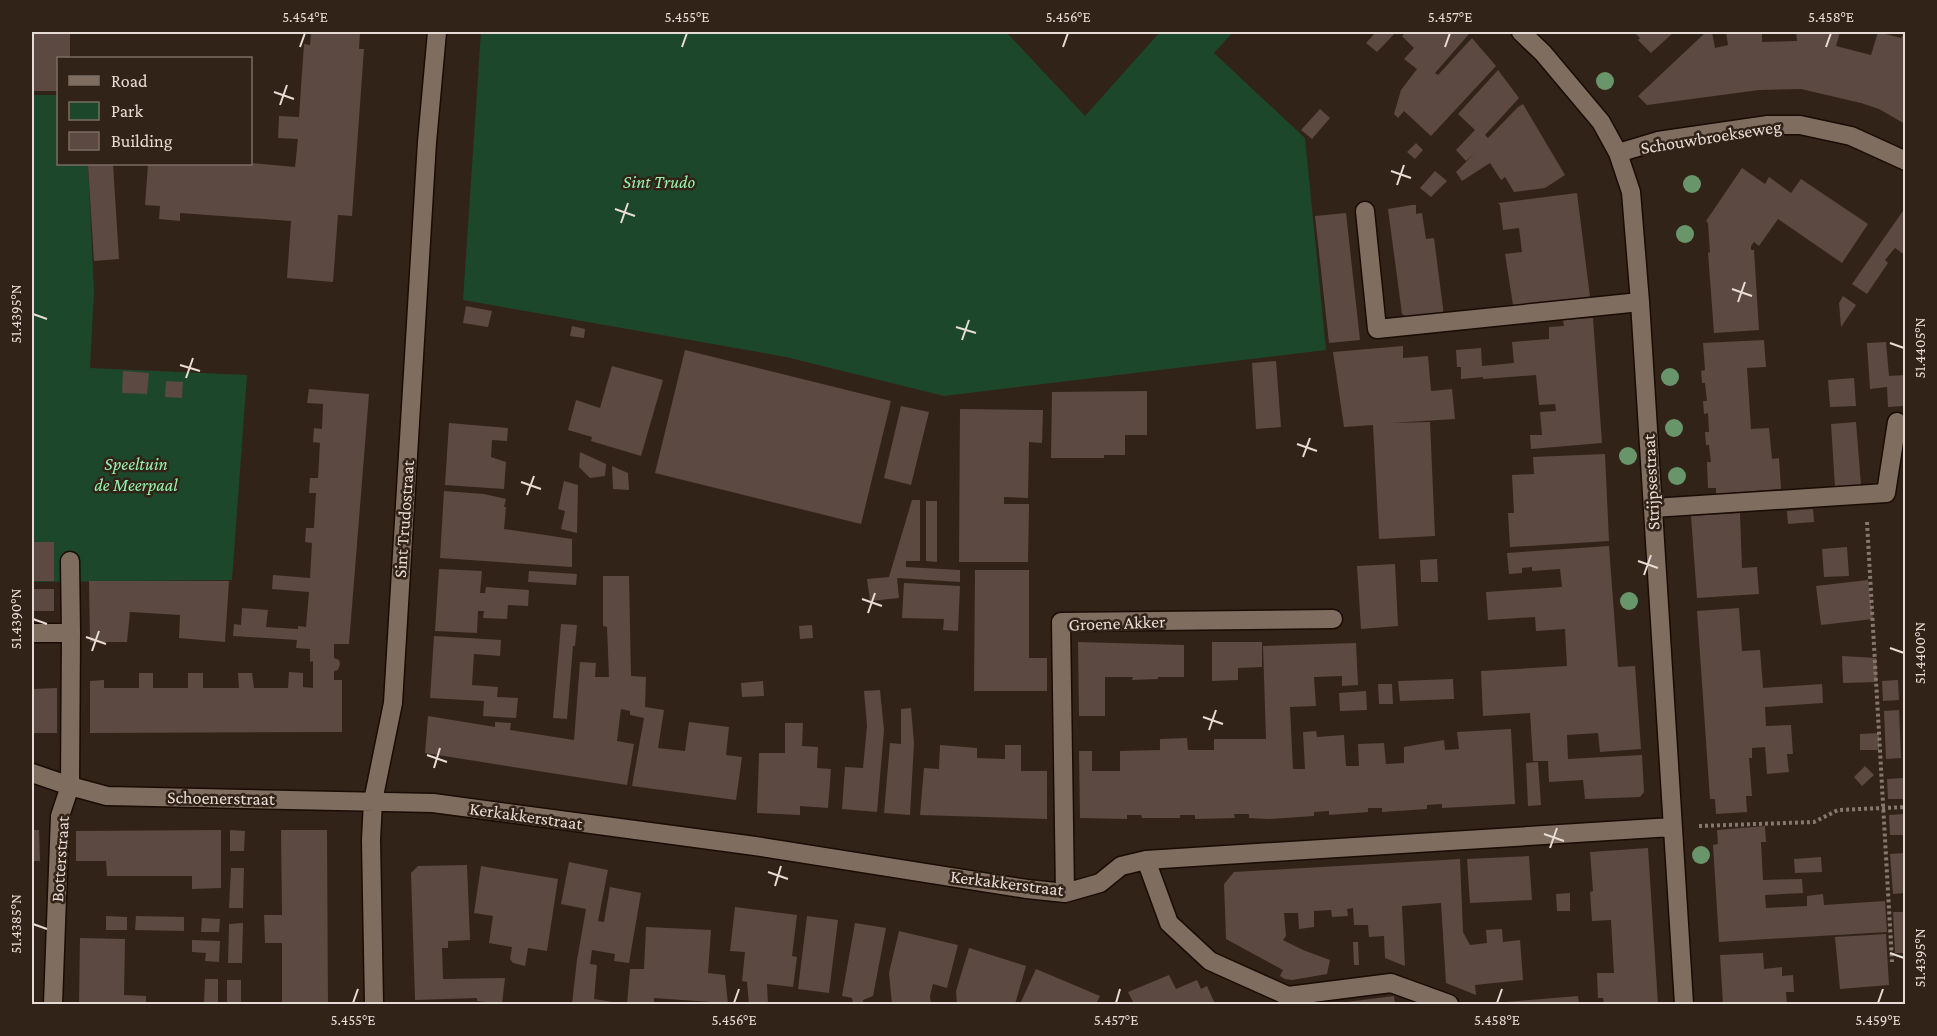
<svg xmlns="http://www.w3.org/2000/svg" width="1937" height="1036" viewBox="0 0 1937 1036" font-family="'Crimson Pro',serif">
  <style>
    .green { fill: #1d472a }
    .building { fill: #5c4941 }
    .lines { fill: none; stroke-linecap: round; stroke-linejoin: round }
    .minor-casing { stroke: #190c04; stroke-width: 21 }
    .path { stroke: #85786f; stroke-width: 4; stroke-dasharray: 3 3; stroke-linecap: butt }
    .minor { stroke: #7f6d60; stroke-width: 18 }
    .tree { fill: #68956a }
    .ticks { fill: none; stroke: #e7dcd5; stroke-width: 2 }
    .labels { text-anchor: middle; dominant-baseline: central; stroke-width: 5; stroke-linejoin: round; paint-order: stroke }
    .street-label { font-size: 18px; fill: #e7dcd5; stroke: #322318 }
    .park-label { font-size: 18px; font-style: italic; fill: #95f2ae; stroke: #322318 }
    .neatline { fill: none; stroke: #e7dcd5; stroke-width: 2 }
    .ticks-label { font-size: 15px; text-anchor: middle; fill: #e7dcd5 }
  </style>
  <rect width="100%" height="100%" fill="#322318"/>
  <!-- green -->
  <path class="green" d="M481 32H1009L1008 34 1085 116 1160 32H1233L1214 53 1305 138 1326 350 944 396 786 357 463 300Z
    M32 95H58V164H88L94 292 90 368 247 375 232 580 32 582Z"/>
  <!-- building -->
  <path class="building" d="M32 32H70V58H58V91H32Z
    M311 32H360L359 49H364L352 216 338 215 333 282 287 278 291 221 180 213V221L159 219 160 206 145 205 148 164 250 163 295 167 298 139 278 138 279 116 299 117 304 44 310 45Z
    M1376 32H1396L1377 52 1366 43Z
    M1406 32H1466L1469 34 1435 73 1438 75 1472 38 1496 66 1431 136 1404 111 1398 118 1394 114 1401 90 1417 69 1404 59 1414 48 1402 36Z
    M1634 32H1674L1651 53 1638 40 1640 38Z
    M1706 32H1712L1715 48 1728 45 1726 32H1762V42L1797 41 1796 32H1840L1836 46 1871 55 1878 32 1901 38 1905 32V124L1879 109 1861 103 1801 89 1759 90 1647 105 1638 96Z
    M1498 70 1519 98 1485 135 1488 138 1518 107 1523 104 1565 175 1545 188 1514 192 1505 177 1501 180 1490 163 1462 181 1456 172 1474 154 1466 161 1456 150 1475 130 1458 114Z
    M1320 109 1330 118 1312 139 1301 130Z
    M1416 143 1423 150 1415 159 1407 152Z
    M113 164 119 259 94 261 88 165Z
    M1742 168 1765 184 1769 177 1791 193 1801 179 1868 224 1842 263 1778 219 1759 246 1754 242 1751 246V250H1754L1759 330 1714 333 1708 252 1710 253 1708 223 1706 221Z
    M1435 171 1447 181 1431 197 1420 188Z
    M1577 193 1590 297 1512 308 1513 305 1505 254 1522 252 1519 228 1503 230 1500 205 1498 203Z
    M1412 205H1416V214L1422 213 1426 239 1434 238 1444 316 1411 320 1402 314 1388 209Z
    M1905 208V255L1895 248 1885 260 1888 263 1867 294 1852 284Z
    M1346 213 1360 340 1329 343 1315 216Z
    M1843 296 1856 305 1841 327 1839 303Z
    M466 306 492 311 488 327 463 323Z
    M1593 318 1602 443 1531 449 1530 435H1542L1540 412 1556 411 1555 404 1539 405 1536 375 1483 379V377L1461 379V367H1457L1456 350 1481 348 1482 366 1514 363 1512 342 1549 339V327L1564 326 1563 320Z
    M572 326 585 329 584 338 570 336Z
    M1764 340 1766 367 1747 368 1751 429 1769 428 1772 459 1779 458 1781 489 1716 494V488H1708L1707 462H1711L1709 445H1706L1705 432H1709L1708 413 1704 414 1703 401H1707L1705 383H1702L1701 371 1705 370 1703 343Z
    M1886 342 1889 376 1905 375V408L1903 406 1888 407 1887 387 1870 389 1867 343Z
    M1403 346V358L1428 356 1431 391 1452 389 1455 419 1391 423 1430 422 1435 536 1379 539 1373 425 1344 427 1333 352Z
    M685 350 891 401 861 524 655 473Z
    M1276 361 1281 427 1256 429 1252 363Z
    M612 366 663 380 641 456 591 441 592 437 568 430 576 400 600 408Z
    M123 371 149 373 147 394 122 393Z
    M1854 378 1856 406 1830 407 1828 380Z
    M166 381 183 382 182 398 165 397Z
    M309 389 369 394 349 644H334V658L339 660 340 664 338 670 334 671V680H342V732L90 733V681L104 680V688H139V673H153V688H188V673H203V688H239L238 673H252L254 688H288L289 672 303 673V687L313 688V661L310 662V649L296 648 297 640 233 636 234 624 241 625 242 608 268 610 266 627 298 629V626L306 627 309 592 272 589 273 575 310 578 312 543 305 542 306 528H314L316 493H309L310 478H318L320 443 313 442 314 428 322 429 323 404 307 403Z
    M1147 391V435H1125V455H1104V458H1051L1052 392Z
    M901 406 929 412 911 485 884 478Z
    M960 409 1043 410 1042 443 1029 442 1028 498 1004 497V504H1029L1028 562H959Z
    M1856 422 1861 485 1835 487 1831 424Z
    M449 423 508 428 507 441 492 440 491 457 506 462 504 489 445 485Z
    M580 452 606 464 605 476 590 478 579 467Z
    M1605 454 1609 541 1510 547 1508 513H1514L1512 475 1534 474 1533 457Z
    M612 466 628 473 629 490 613 489Z
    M564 481 578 485 577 533 561 529 565 511 558 509Z
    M444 491 484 494 506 499 504 507H506L504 529 572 539V567L440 558Z
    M912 500H920V561H906V567L960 570V582L897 578 899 598 870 601 867 579 889 577Z
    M926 501H937V562L926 561Z
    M1813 509 1814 522 1788 524 1787 511Z
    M1740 513 1742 568 1757 567 1759 594 1697 598 1691 516Z
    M32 542H54V581H32Z
    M1609 546 1618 667 1635 666 1641 749 1600 752 1598 733 1567 735 1568 759 1642 755 1644 792 1640 797 1585 799 1583 780 1549 782 1548 761H1533L1530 713 1483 716 1481 671 1567 666 1565 629 1536 631 1535 617 1488 620 1486 592 1562 587 1560 569 1532 571V567L1522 568V573L1509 574 1507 553Z
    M1847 547 1849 576 1824 577 1822 549Z
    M1437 559 1438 582H1421L1420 560Z
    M1395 564 1398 626 1361 629 1357 566Z
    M439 569 482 571 480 593H485L486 587 529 590 528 606 508 605 507 619 483 618 484 611H478L477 633 435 631Z
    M975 570H1029V658H1047V691H974Z
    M529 571 577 574 576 585 528 582Z
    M603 576H629L631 676 646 677 645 707 664 710 658 748 685 751 689 722 729 727 726 755 742 757 736 800 632 786 644 718 630 715V711L621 709 617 741 634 744 627 785 425 753 428 716 495 727V722L511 723 510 730 574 740 580 662 596 663 595 677H609L607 627 603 626Z
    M1868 580 1873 619 1821 625 1816 586Z
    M89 581H229L225 642 179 638 180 615 130 612 127 642H90Z
    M904 583 960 586 958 631 943 630 944 619 902 618Z
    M32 589H54V611H32Z
    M1739 608 1742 651 1760 650 1763 688 1822 684 1823 703 1765 707 1766 726 1791 725 1793 754H1787L1789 772 1767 774 1765 747 1752 748V758H1749L1752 796H1746L1747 812 1716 814 1715 799H1710L1697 611Z
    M561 624 577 625 575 646H573L567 719 553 718Z
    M812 625 813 638 800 639 799 626Z
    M434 636 501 640 500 656 474 654 472 685 498 687 497 697 518 698 516 718 483 716 484 701 430 698Z
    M1078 642 1184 645V677H1158V679L1132 680 1133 677H1105V716H1079Z
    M1212 642H1262V667L1238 668V680L1212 681Z
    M1356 643 1358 685 1342 686V676L1314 677 1316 706 1290 707 1293 769H1305L1303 732 1316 731 1317 737 1344 735 1346 766H1359L1358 744 1384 743 1386 764 1404 763V747L1444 740 1445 750 1459 749 1457 732 1511 729 1515 804 1442 808V804L1427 805V809L1382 812V808H1368V812L1329 815V811L1314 812V816L1269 819 1249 818V814H1234L1235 818 1195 819V815H1180V818H1142L1141 815H1127V819L1080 818 1079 751H1092V771H1120V751L1160 750V739L1187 738 1188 750H1214V739H1266L1263 646Z
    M1842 656 1876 658 1877 682 1843 683Z
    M1453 679 1454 699 1400 701 1398 681Z
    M1898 680 1899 700 1883 701 1882 681Z
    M763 681 764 696 742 697 741 683Z
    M1378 684H1392L1393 704H1379Z
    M57 688V733H32V689Z
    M880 690 884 730 877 812 842 809 845 767 863 768 867 726 864 691Z
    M1366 691 1367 710 1340 711 1339 693Z
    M911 708 914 743 910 815 884 813 890 743 901 744V709Z
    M1899 710 1901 758 1886 759 1884 711Z
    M785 723H803L802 746 818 747 817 768 831 769 828 808 800 806V815L757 813 759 753H785Z
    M1879 733V750H1860V734Z
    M940 745 977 748V758L1005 759V745H1021V771H1047V819L920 815 924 768 939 769Z
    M1538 762 1541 805 1528 806 1526 763Z
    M1865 766 1874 775 1862 786 1854 777Z
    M1903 778V799H1888L1887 779Z
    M1904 814 1905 835H1890L1889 815Z
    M1765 826 1766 842H1761L1763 880 1802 879 1803 893 1765 895 1766 908 1807 906V896L1823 894 1824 905 1885 901 1887 932 1719 942 1713 845 1718 844 1717 830Z
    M32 830H39L40 861H32Z
    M221 830V888L192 889V876H107L106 861H76V831Z
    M230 830 245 831 244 851H230Z
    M281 830H327L328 1004H282V943H265L264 915H282Z
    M1648 848 1658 1004H1604L1603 998H1598L1597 973H1614L1611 920 1592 921 1590 892 1593 891 1590 852Z
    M1905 853V893L1893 894 1890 854Z
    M1529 856 1532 900 1470 903 1467 859Z
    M1821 857 1822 872 1795 873 1794 859Z
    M1460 859 1463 932 1470 945 1487 943 1486 930 1502 929 1503 942 1520 940 1523 980 1475 985 1476 995 1446 983 1441 903 1402 906 1405 966 1385 958 1384 936 1369 937 1368 925H1354L1353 908 1347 909 1348 916 1332 917 1331 910 1314 911V927L1299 929 1298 913H1284L1286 936 1283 940 1303 950 1330 960 1327 974 1292 980 1285 979 1280 976 1283 970 1226 939 1224 884 1234 872Z
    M569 862 608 870 598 921 604 922 610 887 641 893 629 963 614 961 615 954 592 950 590 964 597 965 594 999 625 1004H572L577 960 586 909 561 904Z
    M467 865 470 940 448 941V948H442L443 979 505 978 502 1004 477 1001V998L415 1000 411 873 418 866Z
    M481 866 558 879 547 951 528 948 525 966 513 963 510 959 512 947 489 943 493 916 474 913Z
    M231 868H244L243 908H229Z
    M1570 893V911H1557L1556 894Z
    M735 907 797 915 792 956 797 957 793 987 767 984 768 1004H749L747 982 742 981 745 952 730 951Z
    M1893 912H1905V953H1895Z
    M106 916 127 917V930H106Z
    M136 916 184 917V931L135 930Z
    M807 916 838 920 829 993 798 989Z
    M202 918 220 919 219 932H201Z
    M243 923 242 963H228L229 924Z
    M855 923 886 928 873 996 863 1000V1004H853L852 998 842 996Z
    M646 927 711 930 708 973 725 975 728 1004H711V1002L654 998V1004H627L630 969H644Z
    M899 931 958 945 947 988 933 984 930 996 931 1004H892L889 973Z
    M1886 934 1889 985 1840 989 1835 937Z
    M80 938 125 939 124 995 146 996V1004H79Z
    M192 940 220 941 219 962 205 961 206 953 192 952Z
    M1353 942H1358L1359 965H1354Z
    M969 948 1026 966 1015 1004H957L956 991Z
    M1763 953 1764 969 1782 967V976L1793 975 1794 992H1786L1787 1004H1723L1720 955Z
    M1036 969 1100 996 1096 1004H1020Z
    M1169 975 1176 989 1197 980 1201 989 1207 986 1215 1004H1134L1128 992Z
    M205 979H218V1004H204Z
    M227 980H241V1004H227Z
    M1394 996 1395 1004H1339V1003Z
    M1578 996 1579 1004H1507L1506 1002Z"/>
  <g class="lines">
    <!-- minor casing -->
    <g class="minor-casing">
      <path id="minor" d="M1521 32 1543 53 1601 122 1618 153 1631 192 1640 302 1684 1004
        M1618 153 1658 141 1768 125H1800L1851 136 1906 161
        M1365 211 1377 329 1640 302
        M1653 508 1886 493 1897 422
        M70 561 71 633
        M32 633H71L70 786 60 816 53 1004
        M32 773 70 786 107 796 433 803 755 846 1027 889 1065 893 1100 883 1121 866 1146 860 1672 827
        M1146 860 1169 923 1210 961 1288 996V1004
        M1065 893 1061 622 1333 619
        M1288 996 1391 983 1449 1004
        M374 1004 371 840 373 801 393 703 427 142 437 32"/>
    </g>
    <!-- path -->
    <path class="path" d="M1867 522 1892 962
      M1699 826 1814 822 1838 810 1906 807"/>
    <!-- minor -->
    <use href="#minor" class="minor"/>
  </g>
  <!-- trees -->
  <g class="tree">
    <circle cx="1605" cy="81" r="9"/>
    <circle cx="1692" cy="184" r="9"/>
    <circle cx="1685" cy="234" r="9"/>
    <circle cx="1670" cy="377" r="9"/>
    <circle cx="1674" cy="428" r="9"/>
    <circle cx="1628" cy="456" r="9"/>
    <circle cx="1677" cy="476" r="9"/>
    <circle cx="1629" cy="601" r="9"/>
    <circle cx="1701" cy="855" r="9"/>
  </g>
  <!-- ticks -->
  <path class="ticks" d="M300 47 305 33M682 47 687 33M1063 47 1068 33M1445 47 1450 33M1826 47 1831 33M274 92 294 99M280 105 287 85M1391 171 1411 178M1397 185 1404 165M615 209 635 216M621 223 628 203M1732 289 1752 296M1738 302 1745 282M33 314 47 319M956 327 976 333M962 340 969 320M1890 343 1904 348M180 365 200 371M186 378 193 358M1297 444 1317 451M1303 457 1310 438M521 482 541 489M527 495 534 476M1638 561 1658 568M1644 575 1651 555M862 599 882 606M868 613 875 593M33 619 47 624M86 637 106 644M1890 648 1904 653M92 651 99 631M1203 717 1223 724M1209 730 1216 710M427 755 447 762M434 768 440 748M1544 834 1564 841M1550 848 1557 828M768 872 788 879M775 886 781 866M33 924 47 929M1890 953 1904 958M353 1003 358 989M734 1003 739 989M1116 1003 1120 989M1497 1003 1502 989M1878 1003 1883 989"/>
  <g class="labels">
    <!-- street labels -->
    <g class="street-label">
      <text transform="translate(1711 137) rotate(-9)">Schouwbroekseweg</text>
      <text transform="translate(1651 482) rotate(-93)">Strijpsestraat</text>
      <text transform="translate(404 519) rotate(-86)">Sint Trudostraat</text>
      <text transform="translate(1117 623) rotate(-2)">Groene Akker</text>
      <text transform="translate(221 798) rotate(1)">Schoenerstraat</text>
      <text transform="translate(526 816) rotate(8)">Kerkakkerstraat</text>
      <text transform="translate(60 859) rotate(-86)">Botterstraat</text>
      <text transform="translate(1007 883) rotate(7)">Kerkakkerstraat</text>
    </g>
    <!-- park labels -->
    <g class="park-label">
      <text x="659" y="182">Sint Trudo</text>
      <text x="136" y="464">Speeltuin<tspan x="136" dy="21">de Meerpaal</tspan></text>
    </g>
  </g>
  <!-- border -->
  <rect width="1937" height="1036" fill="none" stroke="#322318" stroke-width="66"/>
  <!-- legend -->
  <rect x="57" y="57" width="195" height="108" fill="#322318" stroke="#7a6d64" stroke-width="1.5"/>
  <rect x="69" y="76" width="30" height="9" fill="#7f6d60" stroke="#7a6d64" stroke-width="1.5"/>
  <text x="111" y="87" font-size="18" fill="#e7dcd5">Road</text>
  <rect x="69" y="102" width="30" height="18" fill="#1d472a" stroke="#7a6d64" stroke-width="1.5"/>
  <text x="111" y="117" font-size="18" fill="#e7dcd5">Park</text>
  <rect x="69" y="132" width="30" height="18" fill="#5c4941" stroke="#7a6d64" stroke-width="1.5"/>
  <text x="111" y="147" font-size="18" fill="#e7dcd5">Building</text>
  <rect x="33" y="33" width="1871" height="970" class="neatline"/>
  <g class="ticks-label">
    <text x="305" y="22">5.454°E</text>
    <text x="687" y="22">5.455°E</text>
    <text x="1068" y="22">5.456°E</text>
    <text x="1450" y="22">5.457°E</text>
    <text x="1831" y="22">5.458°E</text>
    <text transform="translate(16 314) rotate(-90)" y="5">51.4395°N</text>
    <text transform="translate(1920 348) rotate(-90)" y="5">51.4405°N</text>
    <text transform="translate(16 619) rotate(-90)" y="5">51.4390°N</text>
    <text transform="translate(1920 653) rotate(-90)" y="5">51.4400°N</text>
    <text transform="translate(16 924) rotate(-90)" y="5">51.4385°N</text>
    <text transform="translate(1920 958) rotate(-90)" y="5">51.4395°N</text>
    <text x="353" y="1025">5.455°E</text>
    <text x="734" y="1025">5.456°E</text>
    <text x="1116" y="1025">5.457°E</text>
    <text x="1497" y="1025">5.458°E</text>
    <text x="1878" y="1025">5.459°E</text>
  </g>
</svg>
